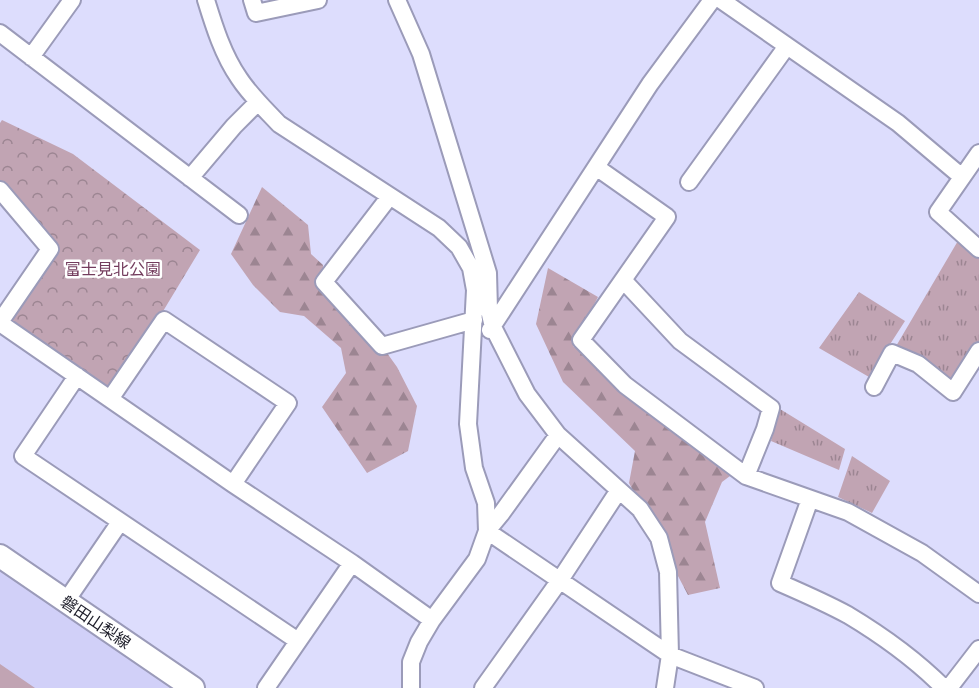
<svg xmlns="http://www.w3.org/2000/svg" width="979" height="688" viewBox="0 0 979 688" font-family="'Open Sans','Noto Sans JP',sans-serif">
  <style>
    .built { fill: #d1d0f8 }
    .grass { fill: url(#grass-tufts) }
    .forest { fill: url(#forest-firs) }
    .park { fill: url(#park-crowns) }
    .pitch { fill: #c1a4b3 }
    .lines { fill: none; stroke-linecap: round; stroke-linejoin: round }
    .minor-casing { stroke: #9b9bb9; stroke-width: 20 }
    .major-casing { stroke: #9b9bb9; stroke-width: 26 }
    .minor { stroke: #fff; stroke-width: 16 }
    .major { stroke: #fff; stroke-width: 22 }
    .labels { text-anchor: middle; dominant-baseline: central; stroke-width: 5; stroke-linejoin: round; paint-order: stroke }
    .park-label { font-size: 16px; fill: #743d5e; stroke: #fff }
    .street-label { font-size: 16px; fill: #1d1d29; stroke: #fff }
  </style>
  <defs>
    <pattern id="grass-tufts" width="24" height="20" patternUnits="userSpaceOnUse" patternTransform="scale(1.5)"><rect width="24" height="20" fill="#c1a4b3"/><path d="M3 7l-1-3M5 7V3M7 7l1-3M15 17l-1-3M17 17v-4M19 17l1-3" fill="none" stroke="#9c8592"/></pattern>
    <pattern id="forest-firs" width="22" height="20" patternUnits="userSpaceOnUse" patternTransform="scale(1.5)"><rect width="22" height="20" fill="#c1a4b3"/><path d="M5 1l3.5 6h-7zM16 11l3.5 6h-7z" fill="#9c8592"/></pattern>
    <pattern id="park-crowns" width="20" height="18" patternUnits="userSpaceOnUse" patternTransform="scale(1.5)"><rect width="20" height="18" fill="#c1a4b3"/><path d="M2 6a3 3 0 1 1 6 0M12 15a3 3 0 1 1 6 0" fill="none" stroke="#9c8592"/></pattern>
  </defs>
  <rect width="100%" height="100%" fill="#ddddfd"/>
  <!-- built -->
  <path class="built" d="M0 556 193 688H0Z"/>
  <!-- grass -->
  <path class="grass" d="M962 234 979 249V351L953 392 892 353Z
    M859 292 905 321 869 377 819 348Z
    M780 409 845 449 839 470 771 441Z
    M852 456 890 481 872 513 838 497Z"/>
  <!-- forest -->
  <path class="forest" d="M262 187 308 225 311 254 323 265 324 282 382 346 397 367 417 406 408 451 367 473 322 407 346 373 341 348 304 316 280 312 253 285 231 254Z
    M548 268 598 297 573 346 738 470 722 482 705 522 720 588 688 595 629 483 635 451 563 382 536 324Z"/>
  <!-- park -->
  <path class="park" d="M2 120 73 154 200 250 110 399 0 322 50 249 0 190V123Z"/>
  <!-- pitch -->
  <path class="pitch" d="M0 664 35 688H0Z"/>
  <g class="lines">
    <!-- minor casing -->
    <g class="minor-casing">
      <path id="minor" d="M206 0C214 26 223 55 239 78 250 95 265 109 279 124L439 228 459 247 471 268 475 290 468 424 474 468 486 503 487 531 477 559 432 620 419 642 411 662V688
        M252 0 256 13 318 0
        M397 0 421 54 488 273 489 310 493 327 527 394 558 435 640 509 659 538 668 572 670 655 665 688
        M721 0 898 123 962 177
        M0 33 239 215
        M31 57 72 0
        M979 153 938 212 979 249
        M596 167 667 217 581 340 625 385 746 476 848 512 922 553 979 594
        M190 178 234 126 258 102
        M689 182 787 46
        M0 190 50 249 0 322
        M390 196 324 282 382 346 474 320
        M623 280 680 341 771 408 765 429 746 476
        M0 323 233 484 352 563 432 620
        M490 330 650 84 712 0
        M77 376 23 456 298 641
        M874 387 892 353 918 364 953 392 979 351
        M110 399 164 320 288 403 233 484
        M558 435 501 514 487 531 670 655 755 688
        M810 499 780 583C803 593 826 603 848 615 883 636 915 659 944 688
        M66 601 120 522
        M266 688 352 563
        M483 688 560 580 619 490
        M945 688 952 684 979 649"/>
    </g>
    <!-- major casing -->
    <g class="major-casing">
      <path id="major" d="M0 556 193 688"/>
    </g>
    <!-- minor -->
    <use href="#minor" class="minor"/>
    <!-- major -->
    <use href="#major" class="major"/>
  </g>
  <g class="labels">
    <!-- park labels -->
    <g class="park-label">
      <text x="113" y="269">富士見北公園</text>
    </g>
    <!-- street labels -->
    <g class="street-label">
      <text transform="translate(96 622) rotate(34)">磐田山梨線</text>
    </g>
  </g>
</svg>
